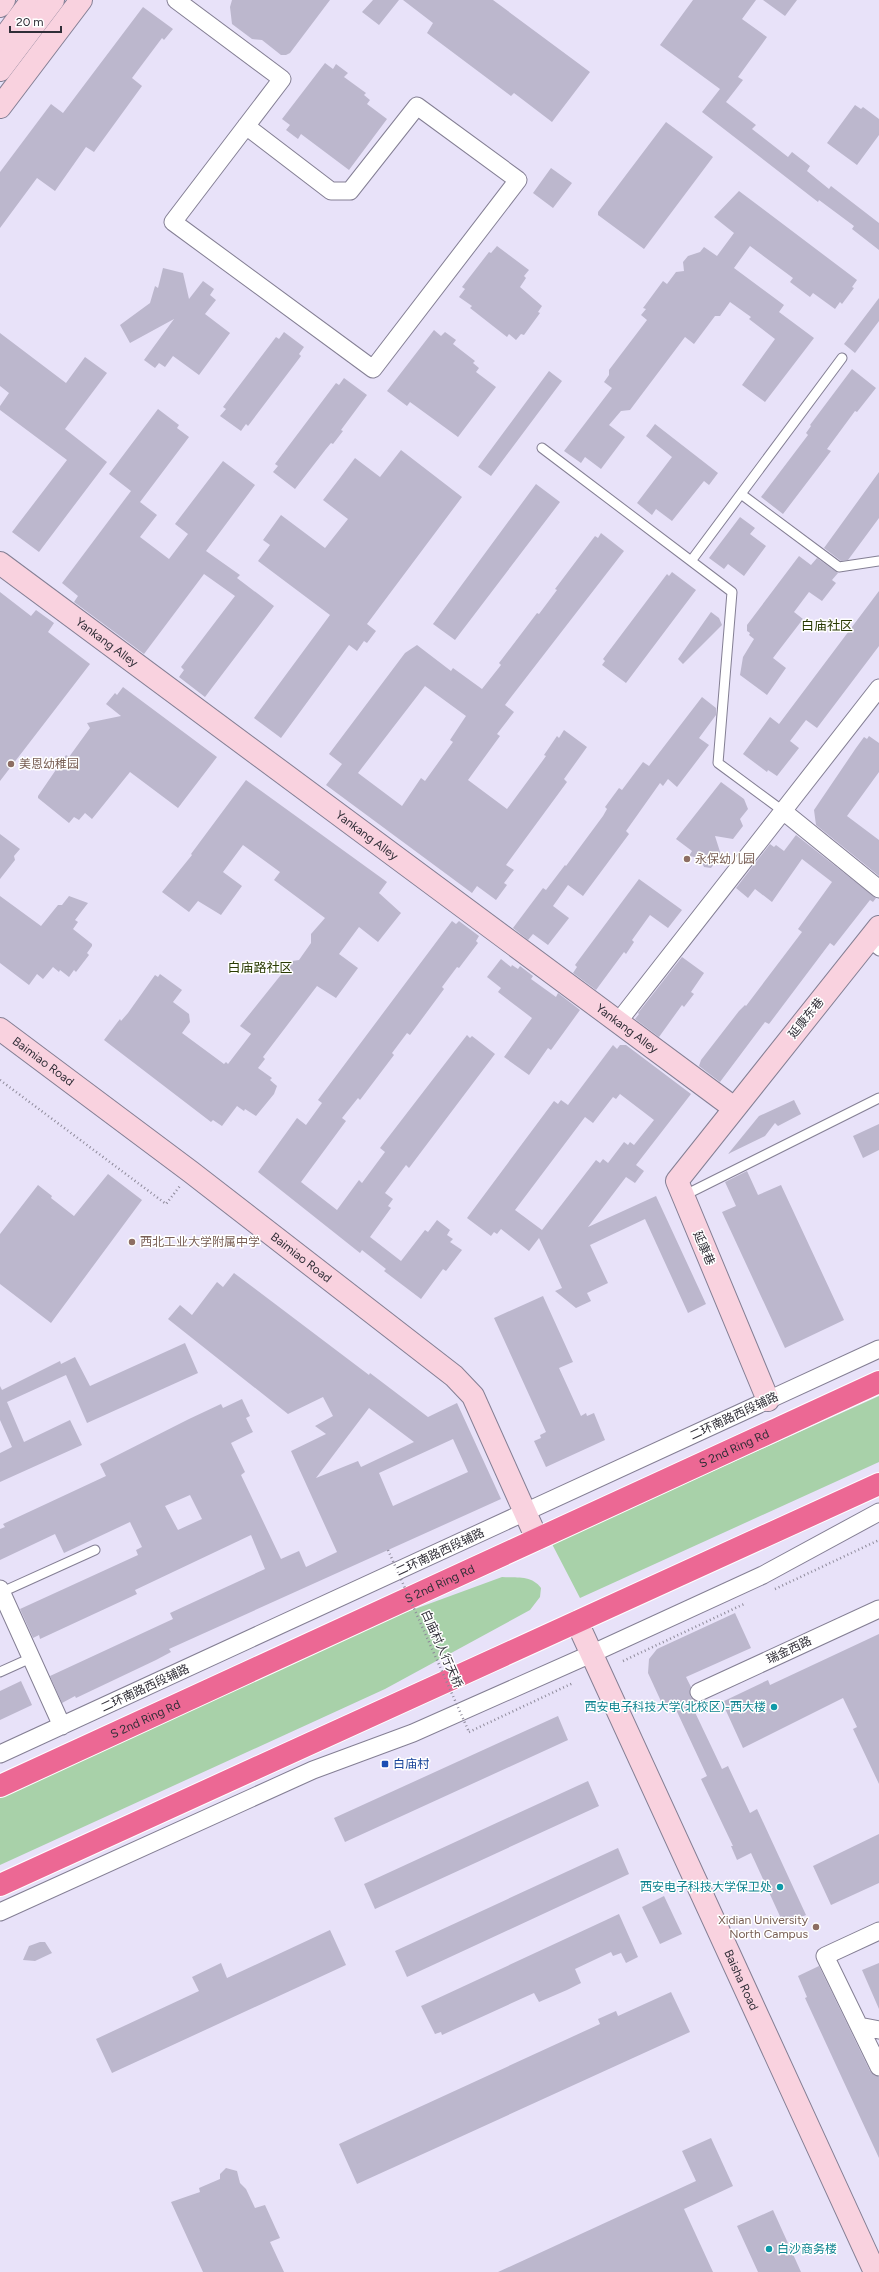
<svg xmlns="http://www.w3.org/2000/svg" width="879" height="2272" viewBox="0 0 879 2272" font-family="Figtree,'Noto Sans SC',sans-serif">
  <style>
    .green { fill: #a8d1a9 }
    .building { fill: #bcb7cd; fill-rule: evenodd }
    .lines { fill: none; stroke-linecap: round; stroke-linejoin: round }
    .lane-casing { stroke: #847f94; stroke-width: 11 }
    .street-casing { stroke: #847f94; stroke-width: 19 }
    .secondary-casing { stroke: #847f94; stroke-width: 24 }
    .highway-casing { stroke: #fff; stroke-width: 24 }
    .path { stroke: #8e8a9a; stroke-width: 2.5; stroke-dasharray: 1 3; stroke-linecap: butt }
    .lane { stroke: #fff; stroke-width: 9 }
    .street { stroke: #fff; stroke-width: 17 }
    .secondary { stroke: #f9d2df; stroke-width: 22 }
    .highway { stroke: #ec6894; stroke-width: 22 }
    .path-bridge { stroke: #8e8a9a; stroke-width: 2.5; stroke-dasharray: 1 3; stroke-linecap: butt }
    .education-dot { fill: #8d6e63; stroke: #fff; stroke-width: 1.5 }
    .culture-dot { fill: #0f9aa8; stroke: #fff; stroke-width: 1.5 }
    .transit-dot { fill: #1a4fb4; stroke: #fff; stroke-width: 1.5 }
    .labels { text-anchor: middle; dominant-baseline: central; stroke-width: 3; stroke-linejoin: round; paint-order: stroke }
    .street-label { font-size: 12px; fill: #302e37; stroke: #fff }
    .education-label { font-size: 12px; fill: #785e54; stroke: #fff; text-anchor: start }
    .culture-label { font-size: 12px; fill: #0d838f; stroke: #fff; text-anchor: end }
    .transit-label { font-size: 12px; fill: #164399; stroke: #fff; text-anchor: start }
    .neighbourhood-label { font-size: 13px; fill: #293a02; stroke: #fff }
  </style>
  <rect width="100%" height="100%" fill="#e8e2f9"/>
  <!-- green -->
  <path class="green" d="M879 1396V1462L580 1598 552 1544Z
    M502 1577C516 1578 532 1575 541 1588L540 1597 530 1610 385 1689 0 1865V1798L393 1617Z"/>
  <!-- building -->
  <path class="building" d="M232 0H330L290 53 286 55H281L262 40 252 39 232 24 230 7Z
    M373 0H399L379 25 362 12Z
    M403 0H493L590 72 552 122 514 93 511 96 427 33 433 23Z
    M693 0H756L742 19 767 37 738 77 743 80 726 102 756 125 752 129 788 157 792 152 810 166 807 171 829 189 831 186 879 223V250L852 229 854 226 819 200 818 202 702 112 720 89 660 45Z
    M763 0H797L785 16Z
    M143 7 173 29 164 40 162 38 132 78 142 86 94 152 86 147 55 191 37 178 0 228V172L51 104 63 113Z
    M325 63 333 69 336 64 348 73 344 77 366 93 364 95 370 100 367 104 387 119 349 170 301 134 298 139 286 130 290 125 282 119Z
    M855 105 861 109 863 107 879 119V135L857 165 827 143Z
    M666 122 713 157 644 249 598 215V212Z
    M551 168 572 183 553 208 533 193Z
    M739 191 857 280 852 287 854 288 842 304 840 302 835 309 813 293 810 297 790 282 793 278 750 246 734 268 784 305 779 312 814 338 765 402 742 385 775 339 749 319 751 317 730 302 720 316H715L694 344 685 337 630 410 621 411 609 425 625 437 601 469 585 457 581 463 564 451 612 388 604 382 609 375V370L647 320 641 315 646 309 643 308 663 281 667 284 676 272 684 271 683 262 688 256 700 252 704 247 717 256 734 233 714 217Z
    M497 246 529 270 524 276 526 278 520 287 542 306 538 312 540 313 524 335 521 334 516 340 509 334 507 337 470 308 472 306 459 297 465 289 462 287 489 252 491 253Z
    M163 268 183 273 189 299 203 281 214 289 210 295 216 300 205 314 230 333 199 375 173 356 165 367 159 363 155 368 144 360 174 319 130 343 120 325 150 303 155 286 158 288Z
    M879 298V321L855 353 844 344Z
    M434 330 441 336 445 332 456 340 453 344 475 361 473 363 479 368 476 372 496 387 458 437 410 402 407 406 387 391Z
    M284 332 304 347 299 354 301 356 248 426 246 424 241 431 220 416 226 409 223 407 276 337 279 339Z
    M0 333 66 383 85 357 107 373 65 429 107 462 39 552 12 532 67 460 0 410V406L9 393 0 386Z
    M852 369 876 388 857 412 855 411 827 449 831 451 783 514 761 497 808 435 806 433 811 426 810 425Z
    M549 371 562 381 491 476 478 467Z
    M344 378 367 395 341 430 343 431 333 444 331 443 326 449 295 489 273 472 278 466 275 464 336 383 339 385Z
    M158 409 179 425 177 428 189 437 140 502 157 515 140 537 169 559 188 534 175 524 223 461 255 485 206 551 240 575 237 578 274 606 205 697 179 677 184 670 181 667 235 596 204 574 144 654 74 602 78 596 62 583 131 491 109 474Z
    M655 424 718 473 709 485 704 481 672 521 656 509 652 515 637 503 672 457 646 436Z
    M401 450 462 497 367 624 376 631 367 643 364 641 357 651 349 645 281 738 254 718 330 615 258 561 270 545 263 540 281 515 325 548 348 519 323 500 340 478 355 458 380 477Z
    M879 472V518L848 560 841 561 824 548Z
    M536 484 560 502 455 640 433 624Z
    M740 517 755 528 750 534 766 546 744 576 728 564 724 569 709 558Z
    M601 533 624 551 505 705 514 712 497 734 500 736 468 780 507 809 541 763 546 756 544 755 557 736 559 738 564 730 587 747 564 779 567 782 506 865 514 870 504 883 507 885 496 900 477 886 472 893 326 785 342 764 329 754 405 653 417 645 451 671 453 668 482 689 501 665 499 663 537 613 539 614 557 590 555 589 595 536 598 538ZM425 686 466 716 450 740 453 742 425 781 421 778 402 806 358 773Z
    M799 556 811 565 817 558 838 573 832 580 836 583 822 601 809 592 794 612 803 619 773 658 786 668 767 695 740 675 743 657 754 639 749 635 750 633 747 631V625Z
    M672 572 696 590 626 683 602 665 605 661 603 659 667 574 669 576Z
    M879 591V646L817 728 806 720 790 741 799 748 777 776 768 770 767 772 743 754 770 717 779 724Z
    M0 592 31 616 36 610 54 623 48 632 90 664 0 781Z
    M711 612 719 618 722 625 683 664 678 659Z
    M123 687 217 757 178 808 130 772 92 819 85 813 79 820 74 817 69 823 38 798V796L66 755 69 757 90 728 87 723 121 716 106 704 115 693 117 695Z
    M702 697 716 708V715L699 738 709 745 677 787 668 779 663 786 660 783 626 831 629 834 583 896 568 885 553 906 569 918 548 945 533 934 528 940 513 928 543 888 546 890 565 865 566 866 603 816 607 809 605 807 619 788 622 790 643 762 649 766Z
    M869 736 879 743V772L847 816 879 840V876L816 825 814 810 856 748 864 737 867 739Z
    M246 780 387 882 379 893 401 913 378 942 359 927 339 954 358 968 336 998 317 986 263 1057 265 1059 258 1068 272 1078 270 1080 277 1086 274 1094 256 1116 245 1109 244 1111 237 1106 222 1126 213 1120 211 1122 104 1040 120 1019 121 1021 128 1013 155 975 158 977 160 974 182 990 173 1002 189 1014 190 1022 182 1033 224 1064 226 1062 228 1064 251 1034 240 1026 292 961 299 960 311 943V934L325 918 274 880 280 872 243 845 223 872 242 886 221 915 198 901 189 912 162 892 192 855 191 854Z
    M721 782 744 799 748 809 740 819 743 826 733 839 715 836 721 855 711 868 704 867 700 858 689 856 692 851 676 839Z
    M0 834 20 849 14 856 15 860 0 879Z
    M796 835 876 898 873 902 870 900 834 946 830 943 769 1024 765 1022 720 1082 699 1066 701 1060 739 1011 745 1005 746 1006 802 932 798 929 832 882 802 859 772 902 755 889 748 898 736 888 770 844 774 847 776 845 784 851Z
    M639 879 682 910 668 928 650 915 632 940 634 942 626 954 624 952 596 990 573 973 577 967 575 965Z
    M0 896 41 926 58 905H62L69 896 88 903 75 920 78 922 73 929 92 944V946L87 953 89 955 76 972 74 970 69 977 60 970 59 972 53 967 43 979 37 974 29 985 0 963Z
    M452 921 456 924 459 921 479 936 476 941 478 943 459 968 457 967 442 987 444 989 410 1035 407 1033 392 1053 394 1055 360 1100 358 1098 342 1118 346 1121 301 1182 337 1210 359 1180 362 1183 385 1152 380 1148 467 1035 470 1038 472 1036 495 1054 409 1168 406 1165 385 1193 393 1199 388 1206 391 1208 370 1237 401 1261 425 1230 428 1232 437 1220 450 1230 447 1235 453 1239 450 1242 462 1250 446 1271 443 1269 421 1299 384 1271 386 1269 362 1250 360 1253 258 1172 297 1118 306 1125 322 1103 318 1100Z
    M682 957 704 973 691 992 694 994 684 1007 682 1005 659 1037 635 1019 639 1014 638 1013Z
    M501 959 511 967 512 965 518 969 520 966 533 976 531 979 556 997 558 993 580 1010 551 1050 548 1048 529 1075 504 1057 532 1018 498 992 501 988 487 977Z
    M613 1045 617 1049 620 1045H626L691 1094 636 1165 644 1171 635 1183 626 1177 588 1227 656 1196 706 1304 688 1313 645 1219 590 1245 608 1283 587 1293 591 1301 576 1308 555 1291 562 1288 539 1238 529 1251 501 1229 497 1234 494 1232 491 1236 467 1218 554 1101 558 1104 561 1100 568 1105ZM620 1094 654 1120 634 1145 630 1142 628 1145 624 1142 608 1163 603 1159 600 1163 596 1160 542 1230 515 1210 585 1117 593 1123 613 1097 616 1099Z
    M794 1100 801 1114 778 1126 775 1123 765 1136 728 1154 759 1116Z
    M879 1124V1150L863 1158 853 1136Z
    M747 1171 758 1195 781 1185 844 1320 785 1348 722 1212 736 1206 725 1182Z
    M108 1174 142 1200 51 1323 0 1284V1234L38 1185 52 1196 51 1198 74 1216Z
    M234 1273 369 1375 370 1373 428 1417 457 1403 501 1499 169 1649 171 1652 156 1660 76 1698 75 1696 62 1703 50 1676 173 1619 170 1613 265 1569 251 1535 135 1590 137 1594 40 1639 39 1635 33 1638 20 1609 138 1555 136 1550 142 1547 130 1522 64 1553 55 1534 0 1560V1529L5 1527 3 1524 106 1476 100 1464 189 1419 221 1404 223 1408 242 1399 250 1416 246 1418 253 1432 231 1443 245 1472 241 1475 281 1559 299 1551 306 1567 337 1552 291 1451 326 1434 315 1426 333 1416 323 1397 288 1414 168 1319 180 1305 192 1315 217 1282 223 1287ZM369 1408 414 1442 361 1467 358 1461 316 1478ZM453 1439 468 1472 393 1506 379 1473ZM190 1495 202 1519 178 1530 165 1506Z
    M543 1296 573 1362 559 1368 581 1416 586 1413 587 1416 594 1413 605 1440 546 1467 534 1441 541 1438 540 1435 546 1432 494 1318Z
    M185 1343 198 1373 87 1423 66 1375 7 1402 24 1442 70 1420 82 1445 0 1482V1453L12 1447 0 1420V1386L2 1390 60 1361 61 1364 75 1357 90 1386Z
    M735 1613 751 1648 686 1677 691 1687 690 1696 697 1702 692 1706 722 1769 728 1766 750 1813 757 1809 806 1915 784 1925 751 1853 737 1860 731 1846H733L701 1779 707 1776 672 1701 665 1710 648 1673 649 1659 657 1649Z
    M879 1634V1784L853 1729 857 1727 843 1698 743 1748 722 1702 768 1680 770 1685Z
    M21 1681 32 1705 0 1720V1691Z
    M558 1716 568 1740 345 1842 334 1818Z
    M588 1781 599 1806 375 1909 364 1884Z
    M879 1834V1883L831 1905 813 1866Z
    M618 1848 629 1874 407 1977 395 1951Z
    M664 1896 682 1934 660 1944 642 1907Z
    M619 1914 638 1957 626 1963 621 1953 613 1956 611 1952 575 1969 581 1983 567 1990 539 2002 534 1993 442 2035 441 2032 435 2034 421 2006Z
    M330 1930 346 1965 112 2073 96 2039 199 1991 192 1977 221 1963 227 1978Z
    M40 1942H45L52 1953 35 1961 23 1960 29 1946Z
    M879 1963V2009L862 1970Z
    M819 1966 870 2071 879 2077V2158L805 1998 807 1997 798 1976Z
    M671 1992 690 2032 357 2184 339 2144 600 2024 598 2019 616 2011 618 2016Z
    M711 2138 733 2186 684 2209 713 2272H498L696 2181 682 2151Z
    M226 2168 237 2171 240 2183 246 2189 255 2208 265 2205 280 2238 270 2242 284 2272H203L171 2202 200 2192 199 2188 220 2179V2174Z
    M773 2210 801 2272H758L737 2226Z"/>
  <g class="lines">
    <!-- lane casing -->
    <g class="lane-casing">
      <path id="lane" d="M542 448 732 592 718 763 783 811
        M741 494 839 567 879 561
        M691 561 842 358
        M867 942 879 951
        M683 1196 879 1098
        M0 1593 95 1550
        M0 1672 31 1658"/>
    </g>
    <!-- street casing -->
    <g class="street-casing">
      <path id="street" d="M176 0 282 79 173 222 373 369 518 180 417 106 350 191H331L246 126
        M879 688 783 811 879 889
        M618 1022 783 811
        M0 1589 62 1726
        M699 1692 879 1609
        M0 1754 879 1349
        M0 1912 313 1770 413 1733 591 1654 763 1575 879 1512
        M879 1931 825 1956 859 2026 879 2030
        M859 2026 879 2067"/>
    </g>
    <!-- secondary casing -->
    <g class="secondary-casing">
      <g id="secondary">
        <path d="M0 6 4 0"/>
        <path d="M0 43 32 0"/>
        <path d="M0 70 53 0"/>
        <path d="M0 107 81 0"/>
        <path id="s1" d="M0 563 734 1108"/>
        <path id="s2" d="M0 1029 191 1172 454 1376 473 1396 537 1539"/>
        <path d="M768 1400 677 1181 879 927"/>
        <path id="s3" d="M577 1622 875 2272"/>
      </g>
    </g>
    <!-- highway casing -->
    <g class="highway-casing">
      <g id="highway">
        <path id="s4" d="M0 1786 879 1382"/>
        <path d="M0 1885 879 1484"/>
      </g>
    </g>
    <!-- path -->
    <path class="path" d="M0 1080 166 1204 180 1186
      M775 1589 879 1540
      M623 1661 744 1604
      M469 1732 573 1683"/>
    <!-- lane -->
    <use href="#lane" class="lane"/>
    <!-- street -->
    <use href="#street" class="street"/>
    <!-- secondary -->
    <use href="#secondary" class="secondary"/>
    <!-- highway -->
    <use href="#highway" class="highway"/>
    <!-- path-bridge -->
    <path class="path-bridge" d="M388 1550 469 1732"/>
  </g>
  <!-- markers -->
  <g class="education-dot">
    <circle cx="11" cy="764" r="4"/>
    <circle cx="687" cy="859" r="4"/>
    <circle cx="132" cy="1242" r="4"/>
    <circle cx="816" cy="1927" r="4"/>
  </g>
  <g class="culture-dot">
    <circle cx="774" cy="1707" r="4"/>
    <circle cx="780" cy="1887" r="4"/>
    <circle cx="769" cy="2249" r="4"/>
  </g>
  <rect class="transit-dot" x="381" y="1760" width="8" height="8" rx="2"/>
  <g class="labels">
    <!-- street labels -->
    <g class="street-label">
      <text stroke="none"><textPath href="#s1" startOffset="133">Yankang Alley</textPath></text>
      <text stroke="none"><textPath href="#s1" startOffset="457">Yankang Alley</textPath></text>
      <text transform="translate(806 1018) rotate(-51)">延康东巷</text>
      <text stroke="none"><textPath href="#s1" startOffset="781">Yankang Alley</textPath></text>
      <text stroke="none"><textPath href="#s2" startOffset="54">Baimiao Road</textPath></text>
      <text transform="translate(704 1248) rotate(67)">延康巷</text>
      <text stroke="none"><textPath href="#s2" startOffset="378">Baimiao Road</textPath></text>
      <text transform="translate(734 1416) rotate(-25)">二环南路西段辅路</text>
      <text stroke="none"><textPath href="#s4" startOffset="808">S 2nd Ring Rd</textPath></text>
      <text transform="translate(440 1552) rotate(-25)">二环南路西段辅路</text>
      <text stroke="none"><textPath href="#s4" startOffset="484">S 2nd Ring Rd</textPath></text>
      <text transform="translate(442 1649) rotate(66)">白庙村人行天桥</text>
      <text transform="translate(789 1650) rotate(-25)">瑞金西路</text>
      <text transform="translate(145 1688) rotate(-25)">二环南路西段辅路</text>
      <text stroke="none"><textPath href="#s4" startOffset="160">S 2nd Ring Rd</textPath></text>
      <text stroke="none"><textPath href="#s3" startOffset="394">Baisha Road</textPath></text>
    </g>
    <!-- education labels -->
    <g class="education-label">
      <text x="19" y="764">美恩幼稚园</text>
      <text x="695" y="859">永保幼儿园</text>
      <text x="140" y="1242">西北工业大学附属中学</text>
      <text x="808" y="1920" text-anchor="end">Xidian University<tspan x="808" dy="14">North Campus</tspan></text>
    </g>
    <!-- culture labels -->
    <g class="culture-label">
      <text x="766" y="1707">西安电子科技大学(北校区)-西大楼</text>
      <text x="772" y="1887">西安电子科技大学保卫处</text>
      <text x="777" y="2249" text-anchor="start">白沙商务楼</text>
    </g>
    <!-- transit labels -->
    <g class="transit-label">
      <text x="393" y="1764">白庙村</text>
    </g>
    <!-- neighbourhood labels -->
    <g class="neighbourhood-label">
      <text x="827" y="625">白庙社区</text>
      <text x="260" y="967">白庙路社区</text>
    </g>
  </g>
  <!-- scale -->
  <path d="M10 26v6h51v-6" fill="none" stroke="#302e37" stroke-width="2"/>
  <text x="16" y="26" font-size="12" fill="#302e37" stroke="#ffffff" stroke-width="3" paint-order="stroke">20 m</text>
</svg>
